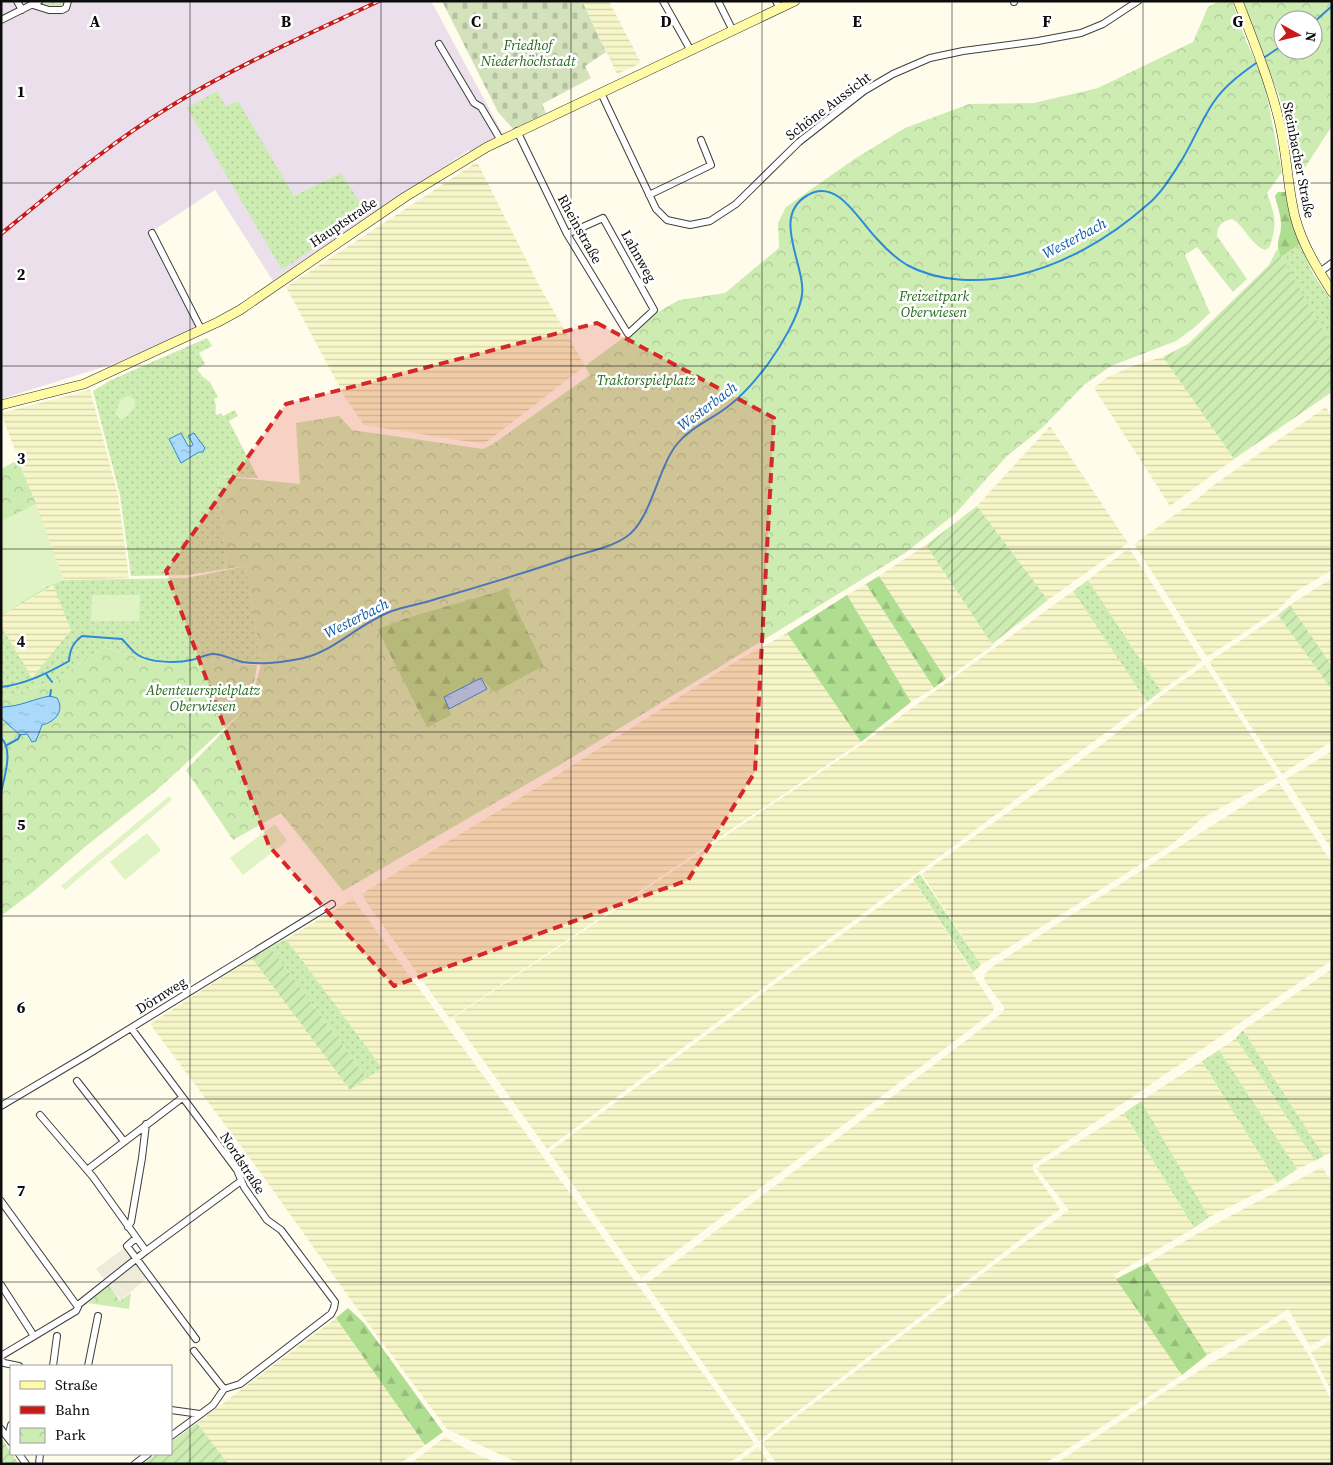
<svg xmlns="http://www.w3.org/2000/svg" width="1333" height="1465" viewBox="0 0 1333 1465" font-family="'Source Serif 4',serif">
  <style>
    .industrial { fill: #ebdfec }
    .farmland { fill: url(#farmland-rules) }
    .grass { fill: url(#grass-dots) }
    .forest { fill: url(#forest-firs) }
    .cemetery { fill: url(#cemetery-stones) }
    .park { fill: url(#park-crowns); fill-rule: evenodd }
    .garden { fill: url(#garden-furrows) }
    .pitch { fill: #e0f3c4 }
    .plaza { fill: #efebda }
    .water { fill: url(#water-ripples); stroke: #2c8ad8 }
    .lines { fill: none; stroke-linecap: round; stroke-linejoin: round }
    .stream { stroke: #2c8ad8; stroke-width: 2 }
    .street-casing { stroke: #3f3f3f; stroke-width: 8 }
    .secondary-casing { stroke: #2e2e2e; stroke-width: 10 }
    .street { stroke: #fff; stroke-width: 6 }
    .secondary { stroke: #fffaa6; stroke-width: 9 }
    .rail-casing { stroke: #c71b19; stroke-width: 4 }
    .rail { stroke: #fff; stroke-width: 2; stroke-dasharray: 5.5; stroke-linecap: butt }
    .marked { fill: #d62828; fill-opacity: 0.2; stroke: #d62828; stroke-width: 4; stroke-dasharray: 10 6; stroke-linejoin: round }
    .grid { fill: none; stroke: #0c0c0c; stroke-width: 1; stroke-opacity: 0.55 }
    .labels { text-anchor: middle; dominant-baseline: central; stroke-width: 5; stroke-linejoin: round; paint-order: stroke }
    .park-label { font-size: 14px; font-style: italic; fill: #246818; stroke: #fff }
    .street-label { font-size: 14px; fill: #0c0c0c; stroke: #fff }
    .water-label { font-size: 15px; font-style: italic; fill: #0c5ba7; stroke: #fff }
    .grid-label { font-size: 16px; text-anchor: middle; font-weight: bold; fill: #0c0c0c; stroke: #fff; stroke-width: 5; stroke-linejoin: round; paint-order: stroke }
  </style>
  <defs>
    <pattern id="farmland-rules" width="6" height="5" patternUnits="userSpaceOnUse" patternTransform="scale(1.25)"><rect width="6" height="5" fill="#f7f6c9"/><path d="M0 2.5h6" fill="none" stroke="#d3d2ab"/></pattern>
    <pattern id="grass-dots" width="8" height="8" patternUnits="userSpaceOnUse" patternTransform="scale(1.25)"><rect width="8" height="8" fill="#cdecb2"/><path d="M2 2h.1M6 6h.1" fill="none" stroke="#afc998" stroke-width="1.8" stroke-linecap="round"/></pattern>
    <pattern id="forest-firs" width="22" height="20" patternUnits="userSpaceOnUse" patternTransform="scale(1.25)"><rect width="22" height="20" fill="#afde90"/><path d="M5 1l3.5 6h-7zM16 11l3.5 6h-7z" fill="#95bd7b"/></pattern>
    <pattern id="cemetery-stones" width="16" height="16" patternUnits="userSpaceOnUse" patternTransform="scale(1.25)"><rect width="16" height="16" fill="#d3e2bb"/><path d="M2 7V4a2 2 0 0 1 4 0v3zM10 15v-3a2 2 0 0 1 4 0v3z" fill="#b4c1a0"/></pattern>
    <pattern id="park-crowns" width="20" height="18" patternUnits="userSpaceOnUse" patternTransform="scale(1.25)"><rect width="20" height="18" fill="#cdecb2"/><path d="M2 6a3 3 0 1 1 6 0M12 15a3 3 0 1 1 6 0" fill="none" stroke="#afc998"/></pattern>
    <pattern id="garden-furrows" width="10" height="10" patternUnits="userSpaceOnUse" patternTransform="scale(1.25)"><rect width="10" height="10" fill="#cdecb2"/><path d="M-1 1l2-2M0 10L10 0M9 11l2-2" fill="none" stroke="#afc998"/></pattern>
    <pattern id="water-ripples" width="26" height="14" patternUnits="userSpaceOnUse" patternTransform="scale(1.25)"><rect width="26" height="14" fill="#abd9fb"/><path d="M2 4q2-2 4 0t4 0M15 11q2-2 4 0t4 0" fill="none" stroke="#92b9d6"/></pattern>
  </defs>
  <rect width="100%" height="100%" fill="#fffceb"/>
  <!-- industrial -->
  <path class="industrial" d="M1 1H431L504 136 471 154 469 150 273 281 215 190 154 230 203 325 116 363 1 399Z"/>
  <!-- farmland -->
  <path class="farmland" d="M582 1H609L641 63 617 74Z
    M477 162 540 287 585 366 484 444 364 425 345 397 286 287Z
    M1163 357 1234 459 1170 506 1094 388 1107 377 1138 364Z
    M90 390 118 495 129 578 64 580 1 413Z
    M1326 407 1332 418V570L1295 592 1279 609 1207 657 1134 544 1204 494 1211 487Z
    M1050 426 1128 543 1048 600 977 506Z
    M926 545 993 645 946 679 879 576Z
    M1129 548 1202 661 1161 691 1088 580Z
    M1332 578V666L1290 605Z
    M866 584 934 688 911 702 847 595Z
    M54 585 71 630 32 679 1 626V616Z
    M1073 591 1147 702 547 1149 453 1018 861 745Z
    M1278 615 1332 690V741L1282 774 1209 662Z
    M787 633 861 742 450 1019 365 900 363 893 548 781 733 663Z
    M1205 665 1278 777 1204 817 1171 845 981 965 922 874 1053 780 1105 742 1161 696Z
    M1332 751V850L1286 779Z
    M1279 783 1332 863V960L1033 1165V1170L1060 1209 759 1441 646 1284 1002 1013 1005 1008 984 980 985 974 992 967 1051 928Z
    M914 881 994 1007 993 1012 641 1278 549 1152Z
    M353 899 755 1444 728 1464H520L447 1429 353 1303 255 1165 150 1024 252 958 350 1090 381 1068 286 939Z
    M1332 969V1152L1324 1156 1243 1030Z
    M1236 1038 1315 1161 1297 1169 1219 1050Z
    M1202 1061 1277 1183 1209 1217 1141 1101Z
    M1124 1113 1194 1228 1114 1275 1182 1375 1044 1464H777L762 1443 1002 1259 1069 1210 1036 1168Z
    M1322 1167 1332 1182V1334L1310 1346 1288 1309 1258 1329 1207 1355 1147 1263 1197 1234Z
    M336 1318 425 1445 400 1464H228L197 1423Z
    M1285 1318 1308 1354 1332 1402V1464H1055L1160 1395Z
    M1332 1340V1392L1311 1352Z
    M445 1437 470 1451 499 1464H410Z
    M758 1447 770 1464H736Z"/>
  <!-- grass -->
  <path class="grass" d="M45 1H63L60 7 52 8 41 5Z
    M217 91 226 107 238 101 294 196 341 173 366 212 282 270 187 108Z
    M1300 244 1313 274 1332 302V346L1281 257Z
    M207 338 212 346 199 353 205 364 197 369 203 377 210 382 218 397 214 399C217 404 215 410 216 415L221 413 223 416 235 410 238 416 229 421 258 478 218 476 226 569 187 575 131 576 120 495 93 391 111 380Z
    M246 566 261 664 229 665V659L188 663 152 662 105 647 79 663 58 680 1 698V626L32 678 71 630 53 585 1 616V615L47 586 64 580 187 578Z
    M1088 580 1161 691 1147 702 1073 591Z
    M920 874 981 965 973 972 913 879Z
    M286 939 382 1068 367 1078 270 947Z
    M1243 1030 1324 1156 1315 1161 1236 1038Z
    M1219 1050 1297 1169 1277 1183 1202 1061Z
    M1141 1101 1209 1217 1194 1228 1124 1113Z"/>
  <!-- forest -->
  <path class="forest" d="M1278 192H1286L1300 244 1281 257C1274 242 1281 239 1281 225 1281 215 1277 205 1275 196Z
    M879 576 946 679 934 688 866 584Z
    M507 588 544 666 494 693 481 678 444 697 452 715 427 728 377 629 406 618Z
    M847 595 911 702 861 742 787 633Z
    M1147 1263 1207 1355 1182 1375 1116 1279Z
    M348 1308 364 1323 443 1432 425 1445 336 1318Z"/>
  <!-- cemetery -->
  <path class="cemetery" d="M442 1H582L606 52 585 66 591 78 542 104 546 113 513 129 498 112Z"/>
  <!-- park -->
  <path class="park" d="M1219 1H1232L1246 41 1263 77 1282 172 1267 193C1275 215 1278 225 1269 248L1265 250C1250 244 1245 226 1232 219 1222 221 1217 226 1217 236L1247 279 1233 292 1197 247 1185 255 1210 313 1195 327 1176 341 1111 366 1084 385 1043 427 1007 456 955 514 905 553 558 766 343 891 281 813 233 840 186 770 247 707 158 789 86 846 34 891 1 916V698L58 680 79 663 105 647 152 662 188 663 229 659V665H257L251 703 261 664 246 566 226 569 218 476 300 484 296 423 339 416 352 430 483 449 493 444 590 375 585 366 658 312 679 300 725 293 779 248 778 223 786 207 853 160 905 128 969 104 1034 103 1098 88 1193 42 1208 7ZM507 589 544 666 494 693 481 678 444 697 452 715 427 728 377 629 406 618Z
    M1241 1H1332V126L1302 172 1295 173 1291 146 1280 98ZM1283 20H1313V50H1283Z
    M18 460 36 504 1 522V469Z
    M109 1285 120 1301 131 1293 129 1309 88 1303Z"/>
  <!-- garden -->
  <path class="garden" d="M1277 249 1332 346V392L1234 459 1163 357 1188 344 1269 265Z
    M977 506 1048 600 992 644 926 545Z
    M1290 605 1332 666V690L1278 615Z
    M270 947 367 1078 350 1090 252 958Z
    M197 1423 228 1464H143L156 1454H171V1442Z
    M1 1438 19 1464H1Z"/>
  <!-- pitch -->
  <path class="pitch" d="M128 396C144 400 130 415 121 420L115 414 121 399Z
    M36 504 64 580 47 586 1 615V522Z
    M92 595H140L139 621H91Z
    M169 796 172 800 65 890 61 886Z
    M275 824 287 841 243 875 230 858Z
    M147 833 161 850 125 880 110 862Z"/>
  <!-- plaza -->
  <path class="plaza" d="M127 1246 149 1276 121 1300 96 1269Z"/>
  <!-- water -->
  <path class="water" d="M181 433 188 446H192L193 444 188 436 194 433 205 448 203 452H199L181 463 169 439Z
    M481 678 487 689 449 709 444 697Z
    M50 696 57 698C65 711 55 722 42 725L36 741 32 742 27 734 20 735 1 718V709L3 707C22 706 33 699 50 696Z"/>
  <g class="lines">
    <!-- stream -->
    <path class="stream" d="M1313 23 1332 6
      M1262 59 1283 45
      M46 674 52 682
      M1 687C26 684 48 673 69 661 70 649 73 643 82 636L122 639C127 644 133 652 138 655 150 663 178 663 191 660 198 659 206 654 213 654 223 654 233 660 243 662 262 665 285 662 304 658 336 650 361 622 392 611 406 606 422 604 436 599 481 586 525 573 568 558 587 552 610 548 626 537 651 521 657 469 677 444 690 428 710 420 726 408 743 396 756 380 768 364 781 346 799 316 802 295 806 265 770 216 808 195 838 177 860 223 878 240 886 249 897 259 907 265 938 282 979 283 1013 276 1062 266 1110 238 1147 205 1160 195 1171 177 1180 163 1192 144 1201 121 1213 103 1225 85 1242 73 1259 61
      M50 696 51 690
      M1 738C14 750 4 777 1 793
      M7 745 18 739 20 735"/>
    <!-- street casing -->
    <g class="street-casing">
      <path id="street" d="M17 1 22 10
        M663 1 691 51
        M718 1 733 31
        M776 1 780 9
        M1014 2V1
        M33 5 49 10H62L66 8 68 1
        M1 20 39 1
        M439 44 474 103 481 107 500 139
        M601 93 656 209 667 220 690 225 710 221 736 204 799 142 864 91 893 74 930 58 963 51 1038 41 1081 33 1103 24 1138 1
        M517 131 567 234 628 334 654 310 603 218 567 234
        M649 195 711 165 701 140
        M152 233 201 329
        M1320 272 1332 263
        M131 1028 237 1170 244 1187 267 1220 281 1230 335 1302 334 1308 331 1314 240 1384 224 1389 213 1405 171 1436
        M77 1081 123 1140
        M1 1106 87 1055 332 904
        M40 1115 93 1177 146 1251
        M87 1170 182 1098
        M1 1201 78 1307 76 1311 1 1356
        M128 1227 131 1222 142 1158 146 1124
        M136 1238 127 1246 196 1339
        M1 1285 34 1336
        M78 1305 146 1251 241 1181
        M194 1351 224 1389
        M1 1360 4 1363 19 1366
        M53 1366 57 1336
        M88 1366 98 1316
        M171 1410 200 1414
        M1 1429 11 1442
        M8 1437 11 1425
        M19 1454 26 1464
        M39 1464 40 1454
        M135 1464 148 1454"/>
    </g>
    <!-- secondary casing -->
    <g class="secondary-casing">
      <path id="secondary" d="M1238 1C1253 40 1269 79 1279 120 1287 152 1287 185 1295 217 1302 244 1317 268 1332 292
        M1 405 84 384 218 322 240 310 405 197 487 147 795 1"/>
    </g>
    <!-- street -->
    <use href="#street" class="street"/>
    <!-- secondary -->
    <use href="#secondary" class="secondary"/>
    <!-- rail casing -->
    <g class="rail-casing">
      <path id="rail" d="M1 234C56 189 111 142 171 106 237 65 309 34 379 1"/>
    </g>
    <!-- rail -->
    <use href="#rail" class="rail"/>
  </g>
  <!-- marked area -->
  <path class="marked" d="M597 323 774 418 755 772 688 880 394 986 269 846 166 571 286 404Z"/>
  <!-- grid -->
  <path class="grid" d="M190 1V1464M381 1V1464M571 1V1464M762 1V1464M952 1V1464M1143 1V1464M1 183H1332M1 366H1332M1 549H1332M1 732H1332M1 916H1332M1 1099H1332M1 1282H1332"/>
  <g class="labels">
    <!-- park labels -->
    <g class="park-label">
      <text x="528" y="45">Friedhof<tspan x="528" dy="16">Niederhöchstadt</tspan></text>
      <text x="934" y="296">Freizeitpark<tspan x="934" dy="16">Oberwiesen</tspan></text>
      <text x="646" y="380">Traktorspielplatz</text>
      <text x="203" y="690">Abenteuerspielplatz<tspan x="203" dy="16">Oberwiesen</tspan></text>
    </g>
    <!-- street labels -->
    <g class="street-label">
      <text transform="translate(828 106) rotate(-37)">Schöne Aussicht</text>
      <text transform="translate(1299 160) rotate(79)">Steinbacher Straße</text>
      <text transform="translate(343 222) rotate(-34)">Hauptstraße</text>
      <text transform="translate(580 229) rotate(61)">Rheinstraße</text>
      <text transform="translate(639 256) rotate(61)">Lahnweg</text>
      <text transform="translate(161 995) rotate(-32)">Dörnweg</text>
      <text transform="translate(243 1163) rotate(57)">Nordstraße</text>
    </g>
    <!-- water labels -->
    <g class="water-label">
      <text transform="translate(1074 238) rotate(-28)">Westerbach</text>
      <text transform="translate(707 406) rotate(-37)">Westerbach</text>
      <text transform="translate(356 618) rotate(-27)">Westerbach</text>
    </g>
  </g>
  <g class="grid-label">
    <text x="95" y="27">A</text>
    <text x="286" y="27">B</text>
    <text x="476" y="27">C</text>
    <text x="666" y="27">D</text>
    <text x="857" y="27">E</text>
    <text x="1047" y="27">F</text>
    <text x="1238" y="27">G</text>
    <text x="21" y="97">1</text>
    <text x="21" y="280">2</text>
    <text x="21" y="464">3</text>
    <text x="21" y="647">4</text>
    <text x="21" y="830">5</text>
    <text x="21" y="1013">6</text>
    <text x="21" y="1196">7</text>
  </g>
  <!-- border -->
  <rect width="1333" height="1465" fill="none" stroke="#0c0c0c" stroke-width="5"/>
  <!-- legend -->
  <rect x="10" y="1365" width="162" height="90" fill="#ffffff" stroke="#9e9e9e"/>
  <rect x="20" y="1381" width="25" height="8" fill="#fffaa6" stroke="#9e9e9e"/>
  <text x="55" y="1390" font-size="15" fill="#0c0c0c">Straße</text>
  <rect x="20" y="1406" width="25" height="8" fill="#c71b19" stroke="#9e9e9e"/>
  <text x="55" y="1415" font-size="15" fill="#0c0c0c">Bahn</text>
  <rect x="20" y="1428" width="25" height="15" fill="url(#park-crowns)" stroke="#9e9e9e"/>
  <text x="55" y="1440" font-size="15" fill="#0c0c0c">Park</text>
  <!-- north arrow -->
  <g transform="translate(1298 35) rotate(98)"><circle r="24" fill="#ffffff" stroke="#9e9e9e"/>
  <path d="M0-4L9 19L0 12L-9 19Z" fill="#c71b19"/>
  <text y="-8" font-size="14" font-weight="bold" text-anchor="middle" fill="#0c0c0c">N</text>
  </g>
</svg>
